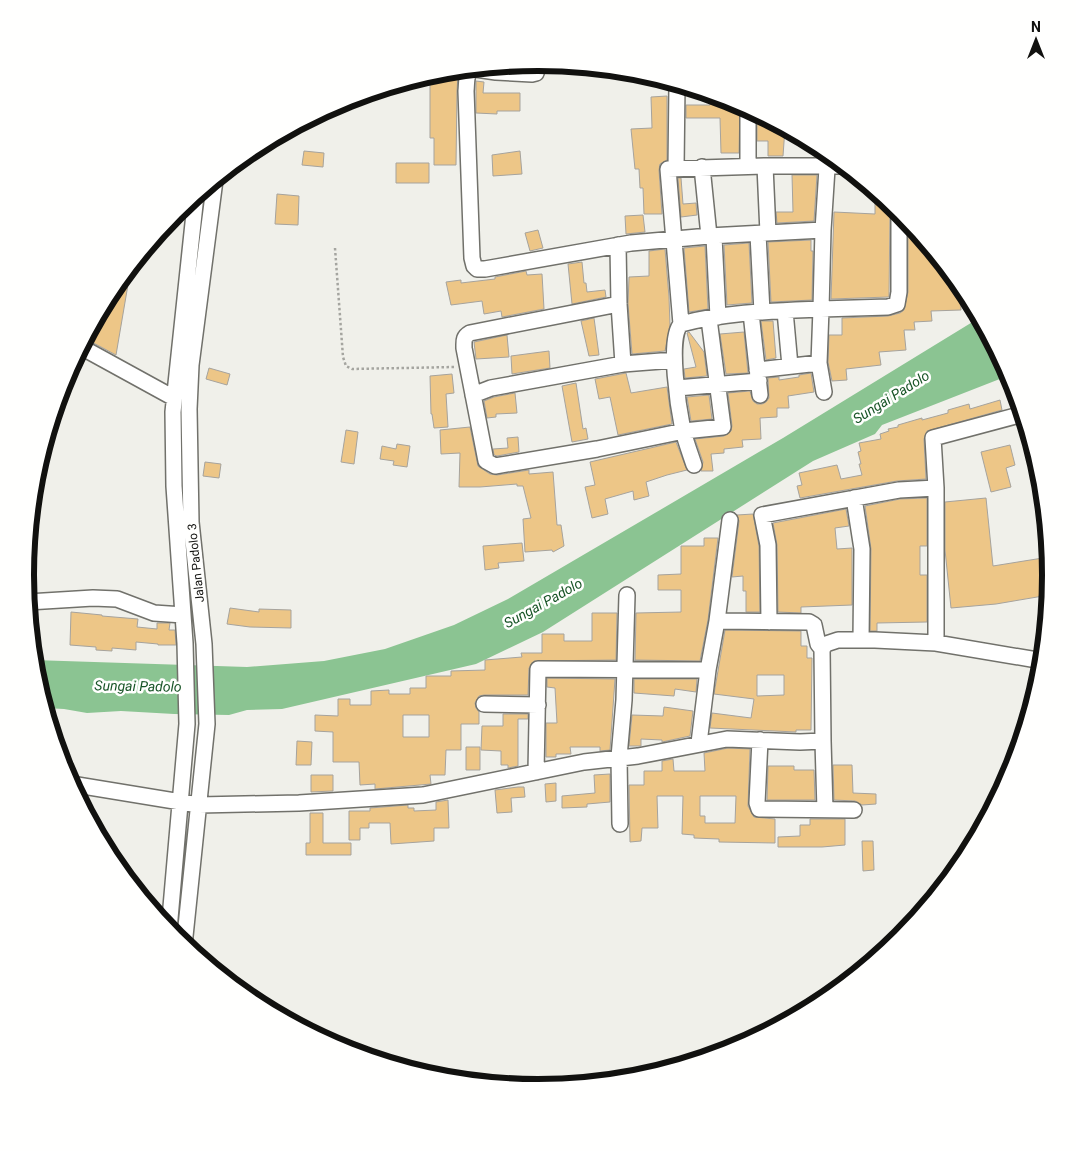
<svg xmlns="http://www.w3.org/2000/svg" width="1076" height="1151" viewBox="0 0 1076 1151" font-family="Roboto,sans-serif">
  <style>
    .water { fill: #8bc492 }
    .building { fill: #edc687; stroke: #a6a39d; fill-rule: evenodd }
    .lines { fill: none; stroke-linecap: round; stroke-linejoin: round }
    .minor-casing { stroke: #71716b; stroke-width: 18 }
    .path { stroke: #a5a5a0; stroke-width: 2.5; stroke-dasharray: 2.5 2.5; stroke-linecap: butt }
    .minor { stroke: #fff; stroke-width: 15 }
    .labels { text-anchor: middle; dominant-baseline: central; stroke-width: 5; stroke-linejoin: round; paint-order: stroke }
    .street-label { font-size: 12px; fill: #11110f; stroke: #fffffe }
    .water-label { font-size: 14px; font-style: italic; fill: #175426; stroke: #fffffe }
    .rim { fill: none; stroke: #11110f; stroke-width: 6 }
  </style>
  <rect width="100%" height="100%" fill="#f0f0ea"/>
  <!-- water -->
  <path class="water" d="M979 318 1010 375 882 425 875 434 813 461 543 632 476 664 282 709 247 710 229 715 174 714 121 711 87 713 64 709 45 708 35 675 33 660 247 667 324 661 385 649 454 625 508 599 783 438Z"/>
  <!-- building -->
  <path class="building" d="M438 72H446V74H458L457 91 456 165H434V138H430V85H428V75Z
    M476 81 484 82 483 93H520V111H497V114L476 113Z
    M667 96V160L660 164 659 170 662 214H644L643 188H640L639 169H635L631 129 652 128 651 97Z
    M722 98 740 104 739 153H721L720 118H686V105H710V100H722Z
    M757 114 785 128 783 156H768V141H757Z
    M304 151 324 153 323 167 302 165Z
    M520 151 522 174 493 176 492 155Z
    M396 163H429V183H396Z
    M792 175H817L814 221 777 223 776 212H793Z
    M678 178H681L683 204 696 203 697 215 681 217Z
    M875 192 892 205 890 211 889 297 831 299 834 212 875 214Z
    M277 194 299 196 298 225 275 224Z
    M643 215 645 232 626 234 625 216Z
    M908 222 960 285 961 310 931 311 932 321 914 322 915 330H904L906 350 879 352 881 365 846 369 847 380 832 381 828 362 829 335H842V318L888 316 900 313 904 310 908 292Z
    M538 230 543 248 530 251 525 233Z
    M811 240V251H813L812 300 771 302 768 242Z
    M749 243 752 303 727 305 724 245Z
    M705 246 708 309 689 312 684 248Z
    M665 249 669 297 670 325 665 351 632 354 628 304 629 277 649 276V251Z
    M582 262 584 283H586L587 292 605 290 606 297 572 304 568 264Z
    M131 267 116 355 86 339 112 290Z
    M526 271 527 275 542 274 544 309 502 317 501 311 484 314 482 301 451 305 446 282 461 280V283L495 279V277Z
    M594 318 599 355 589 356 581 321Z
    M761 321H773L776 358 766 360Z
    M689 332 704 352 707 376 685 378 684 369 696 367 687 333Z
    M744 332 748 373 726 374 720 334Z
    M507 335 509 357 476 359 474 342Z
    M549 351 550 368 512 374 511 356Z
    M209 368 230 374 227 385 206 379Z
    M626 373 631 393 667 387 672 424 618 435 610 397 599 399 595 379Z
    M811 373 814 392 788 396 789 408H777V417L760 418 761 439 742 440 743 447 724 449V453L711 454 713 471H701L703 462 695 439 724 436 731 431 732 426 728 393 750 391 753 401 757 404H762L766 402 769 398 768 378 779 377V380L799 377V375Z
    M452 374 454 393 446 394 448 427 434 428 432 414H431L430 376Z
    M576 383 583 429 586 428 588 439 572 442 562 386Z
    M515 393 517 413 496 414V417L487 418 484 401 494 397Z
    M709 395 712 419 691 421 687 397Z
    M1000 400 1002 410 927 431 924 439 926 479 897 481 800 498 797 486 802 485 799 473 837 465 841 479 862 475 859 464H861L858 452 861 451 859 443 881 439 880 434 889 431 888 429 898 427V425L922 418V420L948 413V410L969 404 970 409Z
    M470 427 478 466 490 474 497 475 529 470V474L553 472 557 525H561L564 546 553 552 552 550 525 552 523 519 531 518 523 486H517V484L480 487H459L460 453 441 454 440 430Z
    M346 430 358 432 354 464 341 462Z
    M518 437 519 452 497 456 494 455 493 449 508 448 507 438Z
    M676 442 687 470 667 475 646 482 649 496 634 500 633 491 605 499 608 514 592 518 585 487 595 485 590 462Z
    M397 444 410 446 407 467 393 465 394 461 380 459 382 446 396 449Z
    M1010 445 1015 465 1006 468 1011 487 991 492 981 452Z
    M205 462 221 464 219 478 203 476Z
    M927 498V546H920V575H927V622L877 623V631H870L871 549 865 506 900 499Z
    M986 498 993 566 1049 557 1051 576 1049 595 996 604 951 608 945 550V502Z
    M846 509 849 526 835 528 837 549 852 548V605L801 607V613L778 612 777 545 773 523Z
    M753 514 759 546 760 612H746V591H743V576L732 577 739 521 737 515Z
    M704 538H718L708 620 700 661 635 660 636 613 681 612V590H658V575L681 574V546H704Z
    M522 543 524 561 498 563 499 568 485 570 483 546Z
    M230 608 259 612V609L291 610V628L250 627 227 624Z
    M71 612 102 615V616L138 619 137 627 157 629V623H170L169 630H175L176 645H158V644L136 642V650L112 648V651L96 650V647L70 645Z
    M592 613H617L616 660 534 661 529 668 528 695H484L479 696 475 703 476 708 479 712V724H461V750H446L445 775H430L431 784 375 789V784L360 785 359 762H333V732L315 731V715L338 716V699H350V705H371V691L389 690V694H410V688H426V676H451V671L485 670V660L522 657 521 653H542V634H564V641H592ZM403 715H429V737H403Z
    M725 630 801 631V646H807V658H812L811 730H796V732L710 728 712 713 751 718 754 699 714 694ZM757 675H784V695L757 696Z
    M547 678 615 679 610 750 600 751V747H570L571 754H556V757H546V723H557L555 688 547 687Z
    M634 679H697L696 692 675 689 674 696 634 693Z
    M664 707 693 711 690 736 662 742V740L641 739V746H629L632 715 663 716Z
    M503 714H528V719H518V766L508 768V765H501V751L481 750 482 726H503Z
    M297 741 312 742 311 765H296Z
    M466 747H480V770H466Z
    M728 748 750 749 748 806 754 817 775 819V843L719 842V839L694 838V835L682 834 683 796H657L658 828H642L641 841 630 842 629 785H644V771H662V761L673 759 674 771H705L704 753ZM700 796H736L735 823H705V816H700Z
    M833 765H852L853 793 876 794V804L862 805 855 801 834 800Z
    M768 766H794V770H814L815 800H767Z
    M610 774V802L587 804V807L562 808V796L595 793 594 775Z
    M311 775H333V791L311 792Z
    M556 783V801L546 802 545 784Z
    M518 787H524L525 797 511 798 512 812 497 813 495 790Z
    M448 800 449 828H434V841L391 844 390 823H369V828H360V840H349V811H370V808L408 805V808H414V811L436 810V802Z
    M310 813H323V843H351V855H306V843H310Z
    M810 819H845V845L822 847H778V837L800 836V825H810Z
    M862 841H873L874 870 863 871Z"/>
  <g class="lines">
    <!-- minor casing -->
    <g class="minor-casing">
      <path id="minor" d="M475 69C465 71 467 83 466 91L472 258 474 266 477 269H485L631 243 709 236 823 230
        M476 69 496 72 532 74 536 73 539 63
        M748 109V166
        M765 166 768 233
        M702 167 709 236
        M676 168 677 84
        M758 234 762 312
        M714 237 718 317
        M618 245 619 304 623 364
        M619 304 470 333C463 337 464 341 464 348L486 461 495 466 597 449 684 431 723 427 709 319
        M785 311 790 366
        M751 313 760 395
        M681 324 668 169 765 166H844
        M81 347 174 398
        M757 370 819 363
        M677 388 759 381
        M824 392 819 363 821 309 888 307 897 304 899 292V211
        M473 395 491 388 623 364 674 360
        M1038 464 1041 478
        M694 465C690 453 686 442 683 431 679 411 667 338 681 324 726 312 774 311 821 309L823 230 828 153
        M854 498 862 549 861 640
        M28 602 93 598 117 599 154 613 183 615
        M717 621 730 520
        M769 622 768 545 762 515 899 490 936 488
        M936 643V488L933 438 1023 414
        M484 704 538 705
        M760 740 757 803 759 809 854 810
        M823 741 825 810
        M699 743 708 670 717 621 809 622 814 625 818 644 822 649
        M536 772 538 669 708 670
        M71 784 199 805 299 803 423 795 584 762 638 756 727 739 800 742 823 741 822 649 826 644 838 640H875L936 643 1043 661
        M620 824 619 757 624 700 627 595
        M169 930 187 724 185 643 174 486 173 412 196 195
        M184 946 207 724 204 644 191 522 189 409 191 365 215 180"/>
    </g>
    <!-- path -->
    <path class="path" d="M335 248 343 357 346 366 352 369 454 367"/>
    <!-- minor -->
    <use href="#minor" class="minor"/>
  </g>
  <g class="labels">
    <!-- street labels -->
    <g class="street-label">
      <text transform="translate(196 563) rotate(-96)">Jalan Padolo 3</text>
    </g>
    <!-- water labels -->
    <g class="water-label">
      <text transform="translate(891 397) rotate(-32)">Sungai Padolo</text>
      <text transform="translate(543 603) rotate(-29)">Sungai Padolo</text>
      <text transform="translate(138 686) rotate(1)">Sungai Padolo</text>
    </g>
  </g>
  <!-- crop -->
  <path d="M0 0H1076V1151H0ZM34 575a504 504 0 1 1 1008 0a504 504 0 1 1-1008 0Z" fill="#fffffe" fill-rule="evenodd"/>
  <path class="rim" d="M34 575a504 504 0 1 1 1008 0a504 504 0 1 1-1008 0Z"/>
  <!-- north arrow -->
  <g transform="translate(1036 40)" stroke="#fffffe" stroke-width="4" paint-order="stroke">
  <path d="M0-4L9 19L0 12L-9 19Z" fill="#11110f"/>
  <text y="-8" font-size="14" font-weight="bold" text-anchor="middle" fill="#11110f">N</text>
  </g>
</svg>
